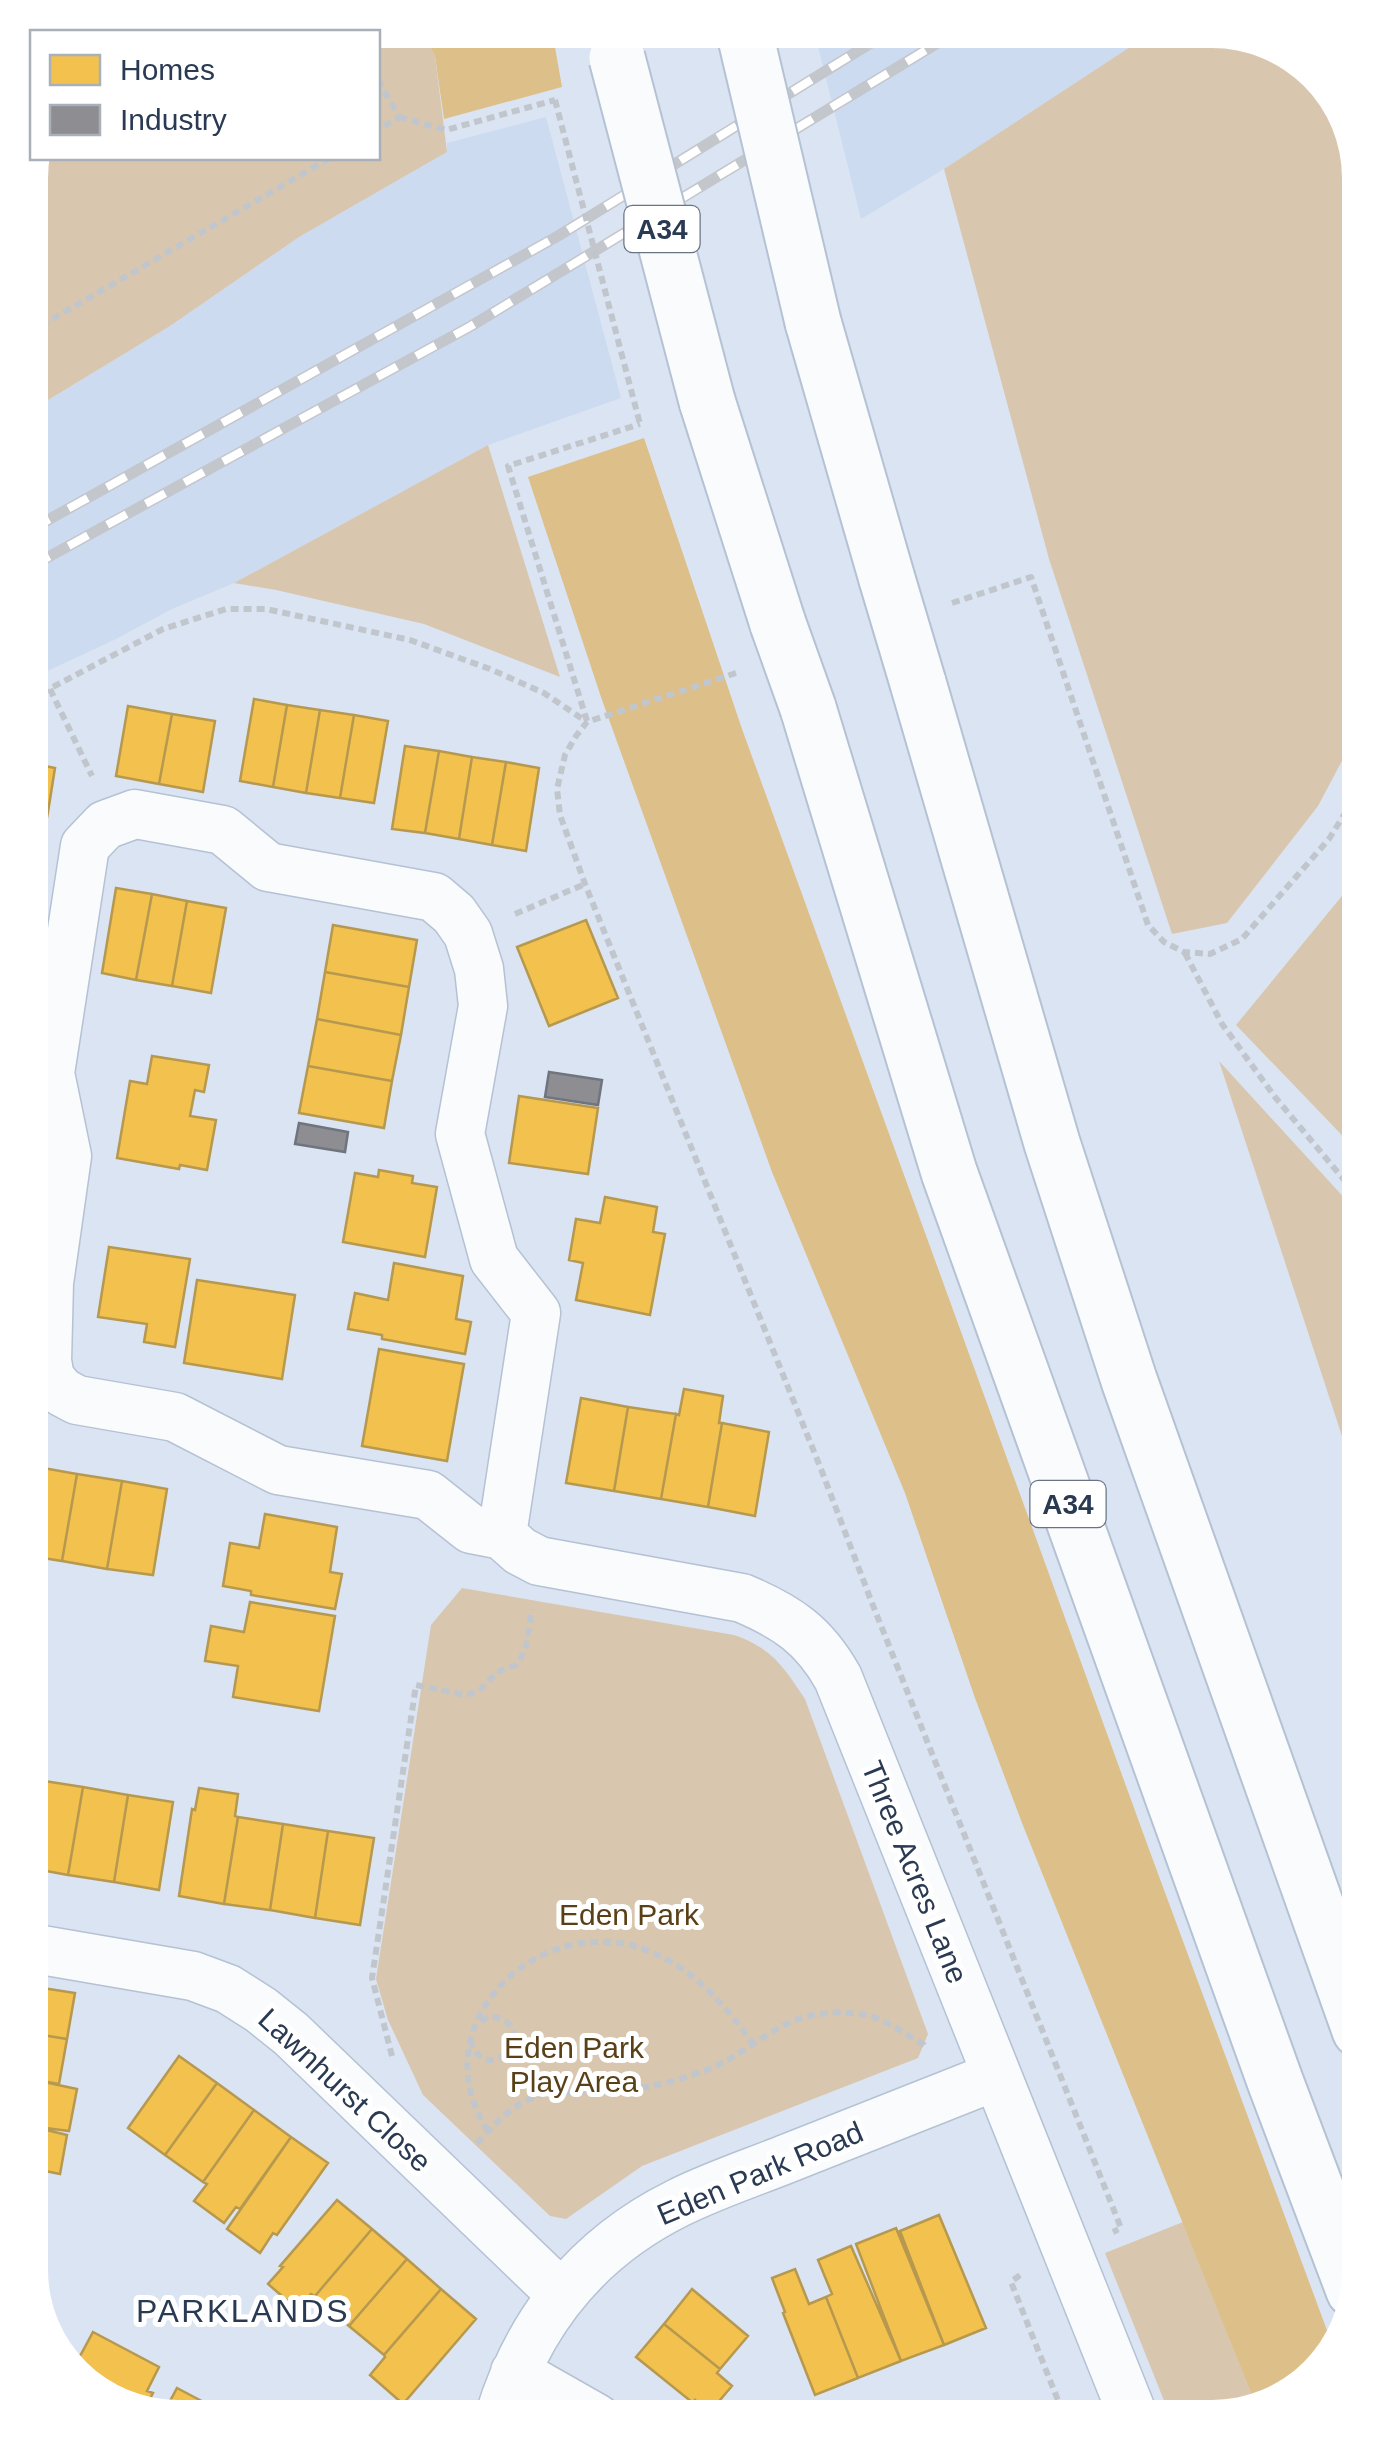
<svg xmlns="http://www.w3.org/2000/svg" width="1390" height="2448" viewBox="0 0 1390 2448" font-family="Helvetica,sans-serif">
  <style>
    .built { fill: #ccdbf0 }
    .green { fill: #d8c7ae }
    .forest { fill: #ddbf8a }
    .homes { fill: #f2c14e; stroke: #b6984f; stroke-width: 2.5 }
    .industry { fill: #8d8d92; stroke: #6f747f; stroke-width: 2.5 }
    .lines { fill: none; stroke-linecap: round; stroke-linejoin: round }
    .street-casing { stroke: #b4c2d4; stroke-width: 51 }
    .highway-casing { stroke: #b4c2d4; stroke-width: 59 }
    .path { stroke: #c1c6cd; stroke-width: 6; stroke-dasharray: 8 5; stroke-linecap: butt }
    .street { stroke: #fafbfd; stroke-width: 48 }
    .highway { stroke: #fafbfd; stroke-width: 55 }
    .rail-casing { stroke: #c3c6cb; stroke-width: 11 }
    .rail { stroke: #fff; stroke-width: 8; stroke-dasharray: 22; stroke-linecap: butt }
    .highway-bridge-casing { stroke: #b4c2d4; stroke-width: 59; stroke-linecap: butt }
    .path-bridge { stroke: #c1c6cd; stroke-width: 6; stroke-dasharray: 8 5; stroke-linecap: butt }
    .highway-bridge { stroke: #fafbfd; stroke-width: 55 }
    .labels { text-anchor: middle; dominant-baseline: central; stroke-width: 10; stroke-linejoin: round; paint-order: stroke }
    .shield { fill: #fff; stroke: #697586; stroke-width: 2.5 }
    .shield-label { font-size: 28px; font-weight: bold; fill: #293a52 }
    .street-label { font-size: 30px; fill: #293a52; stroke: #fff }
    .park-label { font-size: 30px; fill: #5a4016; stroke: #fff }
    .neighbourhood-label { font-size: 32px; letter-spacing: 2.5px; fill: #293a52; stroke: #fff }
  </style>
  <rect width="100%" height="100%" fill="#dbe4f2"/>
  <!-- built -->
  <path class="built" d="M814 30H1156L944 169 861 219Z
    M546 117 621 398 488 445 234 583 172 609 114 640 30 679V411L170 326 299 237 447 152V143Z"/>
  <!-- green -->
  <path class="green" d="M177 30H421L435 56 447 152 299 237 170 326 30 411V168L35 158H378V32H171Z
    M1156 30H1223L1295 55 1345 113 1360 177V727L1318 806 1227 923 1172 934 1049 559 944 169Z
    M488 445 560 677 424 624 276 590 234 583Z
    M1360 874V1154L1236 1025Z
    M1219 1061 1360 1215V1491Z
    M462 1588 734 1635C772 1648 784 1667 805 1699L928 2034 918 2058 642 2166 566 2219 550 2216 423 2095 388 2020 376 1979 431 1625Z
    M1183 2222 1257 2408 1213 2418H1171L1105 2253Z"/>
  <!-- forest -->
  <path class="forest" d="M421 30H552L562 87 444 119 435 56Z
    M644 438 742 729 1150 1852 1335 2352 1277 2403 1257 2408 1022 1823 975 1698 905 1493 772 1172 602 700 528 477Z"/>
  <!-- homes -->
  <path class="homes" d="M254 699 287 705 273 787 240 781Z
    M287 705 320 710 306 793 273 787Z
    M128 706 172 714 159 784 116 776Z
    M320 710 354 715 340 798 306 793Z
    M172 714 215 721 203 792 159 784Z
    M354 715 388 721 374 803 340 798Z
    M405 746 439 751 425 833 392 829Z
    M439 751 472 757 459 839 425 833Z
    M472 757 506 762 492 845 459 839Z
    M506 762 539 768 526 851 492 845Z
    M30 763 55 768 48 812 30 809Z
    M30 809 48 812 40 855 30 853Z
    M30 879 36 880 30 914Z
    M116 888 152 894 136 980 102 973Z
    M152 894 187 901 172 986 136 980Z
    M187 901 226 908 211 993 172 986Z
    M586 920 618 998 549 1026 517 947Z
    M333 925 417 940 409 987 325 972Z
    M325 972 409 987 401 1035 317 1019Z
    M317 1019 401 1035 392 1081 308 1066Z
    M152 1056 209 1065 204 1092 195 1090 190 1116 216 1120 207 1170 180 1165 179 1169 117 1158 130 1081 147 1084Z
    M308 1066 392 1081 384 1128 299 1113Z
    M519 1096 598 1108 588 1174 509 1163Z
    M379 1170 413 1176 412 1183 437 1187 425 1257 343 1242 355 1173 378 1177Z
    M605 1197 657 1207 653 1232 665 1234 650 1315 576 1300 583 1263 569 1260 576 1219 600 1223Z
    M109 1247 190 1259 175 1347 144 1342 147 1324 98 1317Z
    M394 1263 463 1276 456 1319 471 1322 465 1354 382 1339V1335L348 1329 355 1293 388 1300Z
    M197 1280 295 1295 282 1379 184 1363Z
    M379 1349 464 1364 447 1461 362 1446Z
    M684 1389 723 1396 719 1423H722L708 1507 661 1499 676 1414 679 1415Z
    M581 1398 628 1407 614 1491 566 1483Z
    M628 1407 676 1414 661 1499 614 1491Z
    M722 1423 769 1432 755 1516 708 1507Z
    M32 1466 77 1474 62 1561 30 1556Z
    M77 1474 122 1481 107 1569 62 1561Z
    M122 1481 167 1489 153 1575 107 1569Z
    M265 1514 337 1527 330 1572 342 1574 335 1609 251 1595V1591L223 1586 230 1543 259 1548Z
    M250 1602 335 1616 319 1711 233 1697 238 1666 205 1661 211 1626 244 1632Z
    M30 1778 38 1780 30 1826Z
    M38 1780 83 1787 68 1875 30 1868V1826Z
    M83 1787 128 1795 114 1882 68 1875Z
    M199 1788 238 1794 235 1816 238 1817 224 1904 179 1896 192 1809 195 1810Z
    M128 1795 173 1802 159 1890 114 1882Z
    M238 1817 283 1824 270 1910 224 1904Z
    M283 1824 328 1831 315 1918 270 1910Z
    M328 1831 374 1838 360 1925 315 1918Z
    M30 1986 75 1993 67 2039 30 2033Z
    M30 2033 67 2039 59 2084 30 2079Z
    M179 2056 217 2083 165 2155 128 2128Z
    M30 2079 77 2089 69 2131 30 2126Z
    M217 2083 254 2110 203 2182 165 2155Z
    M254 2110 291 2137 240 2209 236 2207 224 2223 194 2201 207 2184 203 2182Z
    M30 2126 67 2135 60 2174 45 2171 44 2174 30 2171Z
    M291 2137 328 2163 277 2235 273 2233 260 2253 227 2229Z
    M337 2200 372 2229 315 2296 311 2294 297 2309 268 2284 283 2267 280 2266Z
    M939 2215 986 2328 944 2345 900 2231Z
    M896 2228 944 2345 901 2361 856 2244Z
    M372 2229 407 2259 349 2326 315 2296Z
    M851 2246 901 2361 858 2378 826 2297 832 2294 818 2260Z
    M407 2259 441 2289 384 2355 349 2326Z
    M795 2269 809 2304 826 2297 858 2378 815 2395 783 2313 785 2312 772 2278Z
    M441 2289 476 2319 403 2404 370 2375 385 2357 384 2355Z
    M692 2289 748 2336 720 2369 664 2324Z
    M664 2324 720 2369 717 2373 732 2386 709 2413 695 2400 693 2403 636 2357Z
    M93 2332 159 2367 147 2391 153 2393 144 2410 95 2393 56 2349 58 2345 80 2356Z
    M177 2388 230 2416 229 2418 162 2416Z"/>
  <!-- industry -->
  <path class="industry" d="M549 1072 602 1080 598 1105 545 1097Z
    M299 1123 348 1132 345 1152 295 1144Z"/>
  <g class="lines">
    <!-- street casing -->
    <g class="street-casing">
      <path id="street" d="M502 1535 536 1313 494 1259 460 1134 483 1006 479 969 468 934 454 914 434 897 268 867 223 830 135 814 105 825 85 846 50 1073 67 1156 49 1283 47 1361 50 1378 62 1392 77 1400 175 1417 278 1470 428 1495 471 1529 502 1535 520 1551 539 1561 742 1598C787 1617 814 1635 838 1678L1134 2418
        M30 1948 193 1976 228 1989 261 2010 291 2034 561 2294
        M515 2372 596 2418
        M499 2418C528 2322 587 2248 678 2203 714 2185 754 2172 791 2157 859 2130 927 2103 996 2076"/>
    </g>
    <!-- highway casing -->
    <g class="highway-casing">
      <path id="highway" d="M813 322 887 579
        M707 401 778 624
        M918 683 1052 1143 1129 1380 1360 2030
        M808 708 949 1172 1275 2081 1354 2290"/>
    </g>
    <!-- path -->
    <path class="path" d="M349 30 350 32
      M378 80 399 117 378 130
      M399 117 446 130 555 100
      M30 332 330 158
      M952 603 1031 577 1148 925 1164 942 1184 952 1210 954 1242 939 1329 839 1360 789
      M736 673 587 722 576 736 565 755 557 789 560 815 585 884 821 1469 872 1603 1121 2228 1113 2232
      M50 689 92 776
      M30 699 163 629 226 609H266L410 640 490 669 544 693 587 722
      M587 721 508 466 640 424
      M515 914 585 884
      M1185 953 1222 1024 1275 1097 1360 1199
      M470 2040C486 2092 547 2027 491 2016L477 2023
      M392 2056 372 1978 416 1685 466 1695 479 1691 497 1672 516 1665 521 1658 526 1646 532 1609
      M488 2131C421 2029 530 1916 637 1947 688 1962 724 2003 753 2044
      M477 2143C497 2121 521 2096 551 2093 574 2090 597 2094 620 2091 649 2088 681 2080 709 2069 741 2057 777 2022 809 2016 826 2012 853 2011 870 2016 888 2021 907 2035 924 2045L926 2049
      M1020 2275 1011 2282 1065 2418"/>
    <!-- street -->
    <use href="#street" class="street"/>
    <!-- highway -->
    <use href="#highway" class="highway"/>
    <!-- rail casing -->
    <g class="rail-casing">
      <path id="rail" d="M30 530 558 236 892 30
        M30 567 471 326 959 30"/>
    </g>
    <!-- rail -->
    <use href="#rail" class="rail"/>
    <!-- highway-bridge casing -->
    <g class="highway-bridge-casing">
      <path id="highway-bridge" d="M744 30 813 322
        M617 58 707 401
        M887 579 918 683
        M778 624 808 708"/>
    </g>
    <!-- path-bridge -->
    <path class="path-bridge" d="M555 100 640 424"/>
    <!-- highway-bridge -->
    <use href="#highway-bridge" class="highway-bridge"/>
  </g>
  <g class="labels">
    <!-- shield labels -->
    <g class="shield">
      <rect x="624.5" y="206" width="75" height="46" rx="8"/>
      <rect x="1030.5" y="1481" width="75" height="46" rx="8"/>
    </g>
    <g class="shield-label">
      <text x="662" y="229">A34</text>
      <text x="1068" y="1504">A34</text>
    </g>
    <!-- street labels -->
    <g class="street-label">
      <text transform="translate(915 1872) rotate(68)">Three Acres Lane</text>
      <text transform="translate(345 2090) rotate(43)">Lawnhurst Close</text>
      <text transform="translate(760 2173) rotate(-23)">Eden Park Road</text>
    </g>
    <!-- park labels -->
    <g class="park-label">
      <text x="629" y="1914">Eden Park</text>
      <text x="574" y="2047">Eden Park<tspan x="574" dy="34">Play Area</tspan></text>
    </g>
    <!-- neighbourhood labels -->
    <g class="neighbourhood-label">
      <text x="243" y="2311">PARKLANDS</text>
    </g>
  </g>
  <!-- crop -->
  <path d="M0 0H1390V2448H0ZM178 48H1212A130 130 0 0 1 1342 178V2270A130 130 0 0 1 1212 2400H178A130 130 0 0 1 48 2270V178A130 130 0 0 1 178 48Z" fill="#fff" fill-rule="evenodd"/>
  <!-- legend -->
  <rect x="30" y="30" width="350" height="130" fill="#ffffff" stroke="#a9b0ba" stroke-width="2.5"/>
  <rect x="50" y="55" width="50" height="30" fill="#f2c14e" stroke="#a9b0ba" stroke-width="2.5"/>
  <text x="120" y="80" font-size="30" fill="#293a52">Homes</text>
  <rect x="50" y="105" width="50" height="30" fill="#8d8d92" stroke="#a9b0ba" stroke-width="2.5"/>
  <text x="120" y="130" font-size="30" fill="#293a52">Industry</text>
</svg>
